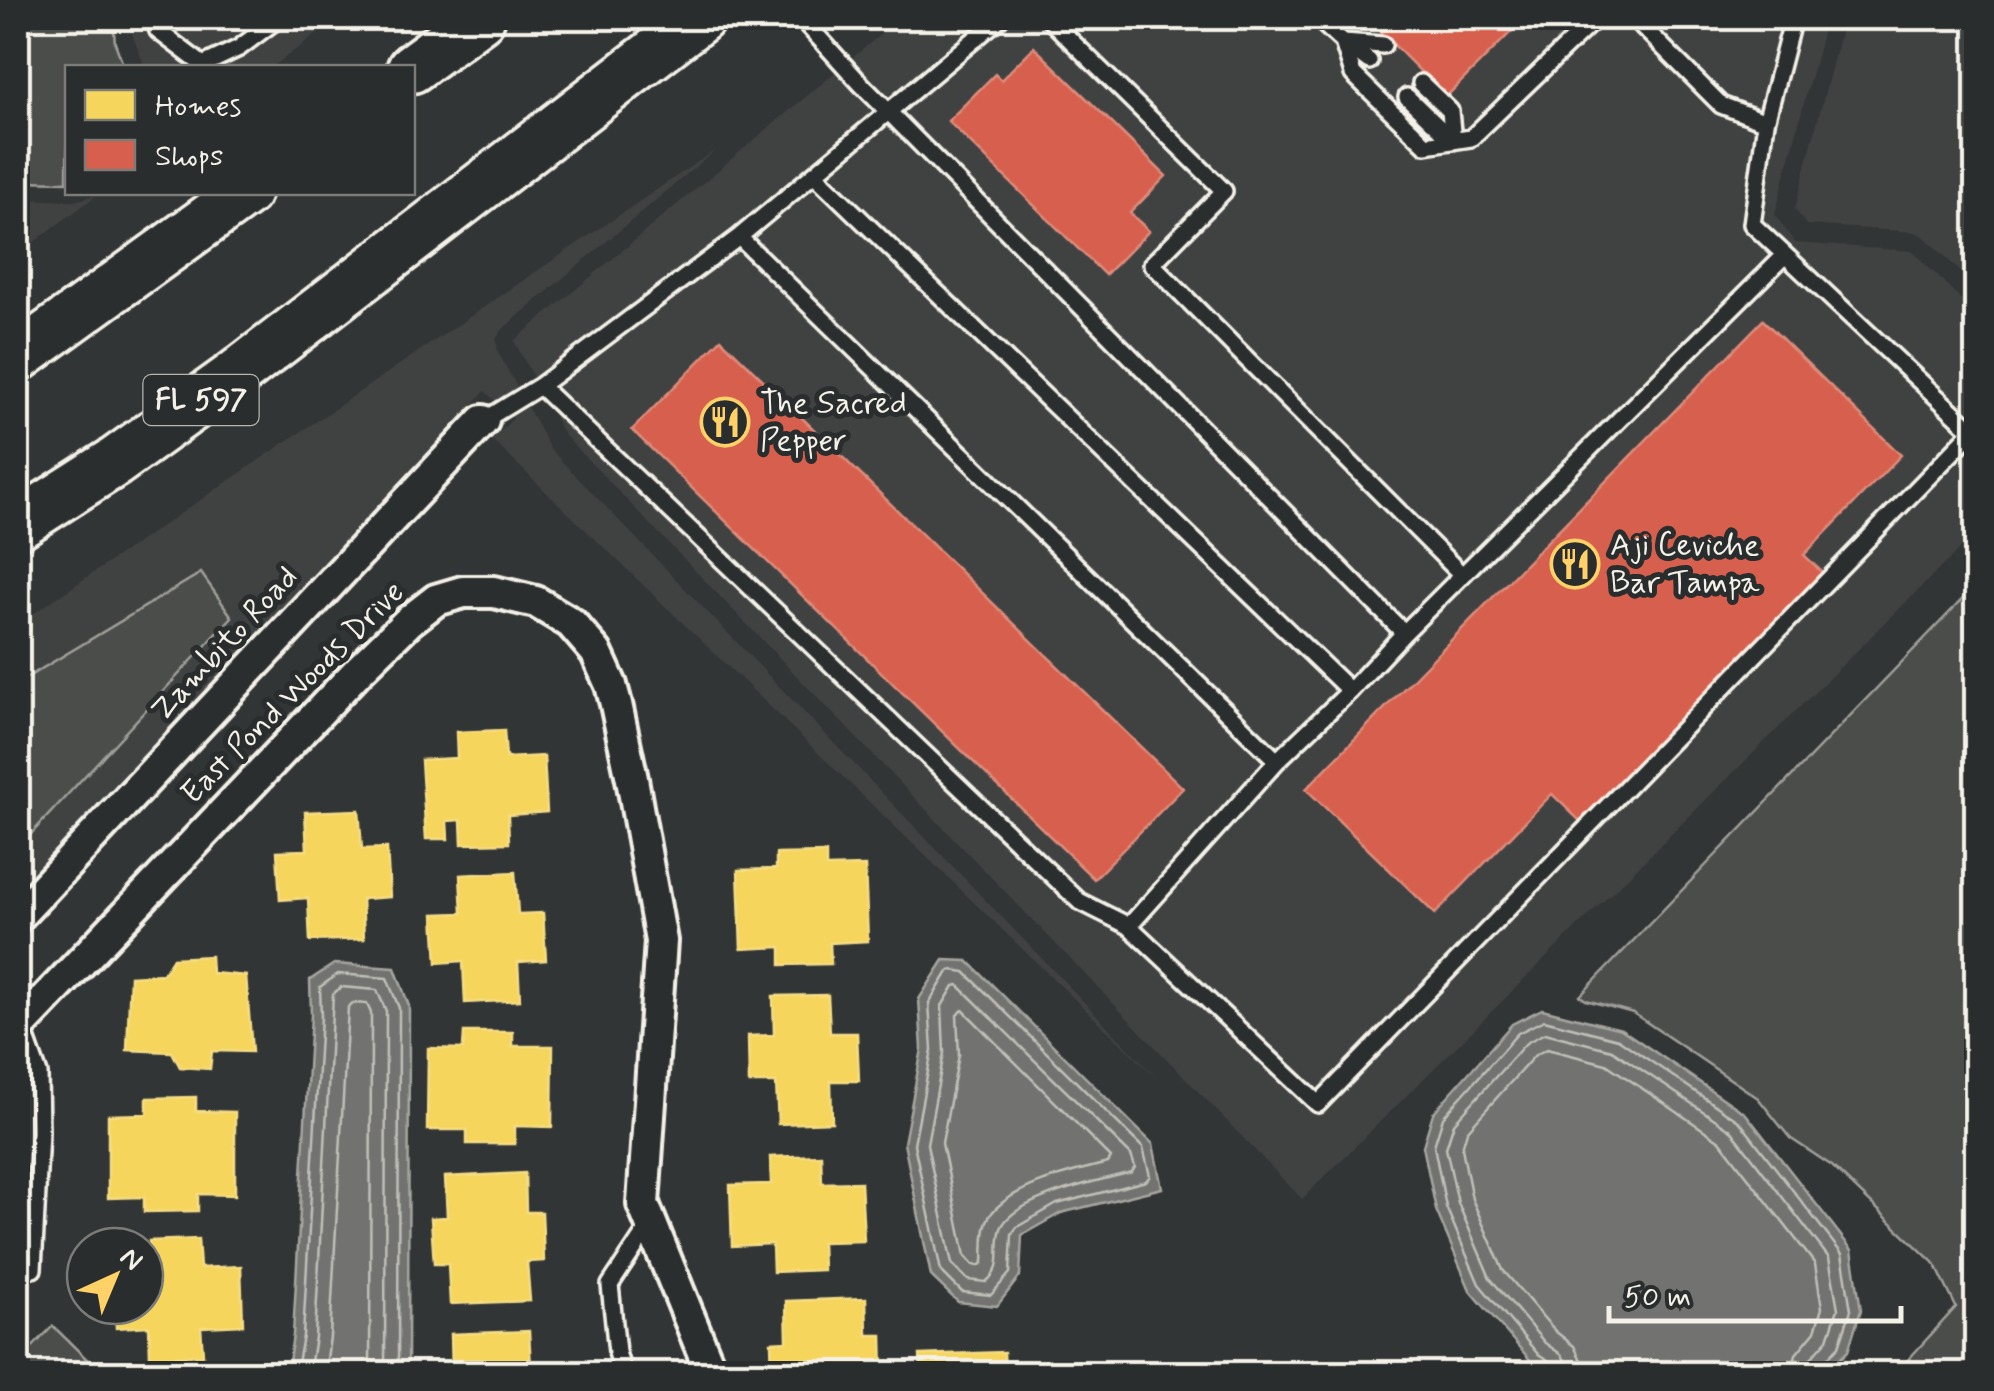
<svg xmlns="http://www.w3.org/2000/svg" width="1994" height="1391" viewBox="0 0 1994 1391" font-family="Mynerve,sans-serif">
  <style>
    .built { fill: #404242 }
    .green { fill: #4b4d4c; stroke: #a09f9a; stroke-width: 2.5 }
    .water { fill: #727370; stroke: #a6a5a0; stroke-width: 2.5 }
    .homes { fill: #f6d55c; stroke: #f5dd86; stroke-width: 2.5 }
    .shops { fill: #d6604d; stroke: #df8c7c; stroke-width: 2.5 }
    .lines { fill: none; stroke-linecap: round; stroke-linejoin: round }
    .shore { stroke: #c0bfb8; stroke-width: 2.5 }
    .service-casing { stroke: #f4f1e8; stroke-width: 22 }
    .minor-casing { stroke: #f4f1e8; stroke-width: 38 }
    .primary-casing { stroke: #f4f1e8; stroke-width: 55 }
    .service { stroke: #2a2d2e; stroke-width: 15 }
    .minor { stroke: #2a2d2e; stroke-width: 30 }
    .primary { stroke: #2a2d2e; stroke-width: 48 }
    .labels { text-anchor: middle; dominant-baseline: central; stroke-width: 10; stroke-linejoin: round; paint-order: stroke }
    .shield { fill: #2a2d2e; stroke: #b7b6b0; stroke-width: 2.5 }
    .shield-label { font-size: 30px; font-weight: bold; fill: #f4f1e8 }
    .poi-label { font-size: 32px; fill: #f4f1e8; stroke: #2a2d2e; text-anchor: start }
    .street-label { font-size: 32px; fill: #f4f1e8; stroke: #2a2d2e }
  </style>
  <rect width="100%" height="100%" fill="#323535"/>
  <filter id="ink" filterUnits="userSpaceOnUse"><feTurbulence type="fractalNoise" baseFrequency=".01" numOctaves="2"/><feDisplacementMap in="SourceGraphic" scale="20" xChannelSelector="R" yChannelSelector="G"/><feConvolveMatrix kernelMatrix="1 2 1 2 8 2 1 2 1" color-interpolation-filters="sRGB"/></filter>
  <g filter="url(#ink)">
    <!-- built -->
    <path class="built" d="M132 18H339L271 68 145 67 133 37Z
      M900 18H1826L1775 215 1795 243 1912 251 1976 314V533L1302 1199 564 435 514 341Z
      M1844 18H1976V287L1925 237 1915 232 1806 225 1795 209Z
      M718 148 504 328 496 339 498 352 550 449 1162 1083 492 440 513 418 485 391 18 889V848L232 617 200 574 18 683V624Z
      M97 195 18 254V199L74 201Z"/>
    <!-- green -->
    <path class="green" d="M18 18H113L115 43 124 67 68 68 67 182 18 181Z
      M201 573 232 617 18 848V683Z
      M1976 585V1373H1896L1956 1307 1935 1264 1832 1166 1790 1138 1758 1098 1633 1013 1586 1000 1580 996Z
      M53 1326 101 1373H18V1362Z"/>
    <!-- water -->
    <path class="water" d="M944 960 968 961 1153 1144 1162 1188 1061 1213 1022 1235 1020 1276 997 1306 958 1302 931 1276 904 1143 922 1049 919 999Z
      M334 964 395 968 409 1006 408 1373H278L288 1368 293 1335 311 1015 310 980Z
      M1542 1009 1621 1029 1746 1114 1852 1250 1861 1310 1848 1351 1826 1373H1551L1531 1361 1470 1290 1436 1210 1423 1146 1433 1113 1512 1024Z"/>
    <!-- homes -->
    <path class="homes" d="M504 730 506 758 544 756 547 812 508 815 509 843 462 844 461 820 447 821 448 839H426L421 760 457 758 456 732Z
      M359 810 362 849 387 848 390 897 362 899 364 939 310 941 308 898 280 900 277 851 307 850 305 812Z
      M826 853V867L865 866 868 941 830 943 831 964 781 965V947L741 949 738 870 776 869V854Z
      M515 872 518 914 543 913 546 960 518 962 520 1000 465 1003 463 961 437 963 434 914 462 913 460 875Z
      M211 956 212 973 246 976 252 1052 212 1051 210 1069 180 1067 172 1052 127 1050 130 976 163 974 173 958Z
      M828 995 830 1033H857L859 1081H831L832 1122 778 1124 776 1083H749L748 1036 774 1035 773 996Z
      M464 1032H513V1046H553L552 1127 515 1126V1144H467V1130H427L428 1048 463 1049Z
      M196 1097V1111L235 1112V1195L198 1194V1211L144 1212V1197L108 1198V1115L147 1114V1098Z
      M821 1155 822 1183 861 1182 864 1241 822 1242 823 1270 773 1272 772 1244 732 1246 730 1185 771 1184 770 1157Z
      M525 1173 526 1212H542L544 1261 527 1262 530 1301 450 1304 448 1264H434L431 1218 447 1217 445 1177Z
      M198 1239 200 1268 241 1266 243 1325 201 1327 203 1355 150 1357 149 1326 116 1328 115 1306H145V1269H150L149 1241Z
      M866 1298 867 1335H882L883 1374H772L771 1342 787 1341 786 1301Z
      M529 1331 531 1368H545L546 1374H439L452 1373 451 1334Z
      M1004 1352 1005 1374H921L920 1355Z"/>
    <!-- shops -->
    <path class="shops" d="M1367 18H1525L1446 97Z
      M1034 47 1166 176 1130 213 1149 231 1105 275 948 121 995 74 1001 80Z
      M1763 320 1901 455 1804 555 1824 574 1581 822 1552 794 1435 914 1306 789Z
      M721 339 1183 788 1094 879 632 430Z"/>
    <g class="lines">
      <!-- shore -->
      <path class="shore" d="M952 970 965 972 1143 1148 1150 1176 1146 1181 1057 1204 1017 1227 1012 1234 1010 1273 991 1295 962 1292 941 1271 914 1144 932 1050 929 1003 948 972Z
        M958 985 1131 1155 1135 1167 1132 1172C1102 1180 1007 1198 1000 1232 995 1254 1005 1265 986 1282L968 1280 952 1264 927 1144 944 1053 942 1006 954 986Z
        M963 1010 1111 1158 1108 1163C1075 1171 1002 1187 987 1221 982 1234 984 1249 983 1262L979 1266 973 1265 965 1256 942 1143 959 1055 957 1015Z
        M296 1374 303 1336 321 1016 320 987 338 974 387 978 399 1008 398 1374
        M309 1374 315 1337 333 994 341 987 377 990 386 1011 385 1374
        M325 1374 330 1337 348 1007 353 1003 367 1004 371 1013 370 1374
        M1555 1374 1552 1363 1537 1353 1479 1284 1446 1207 1434 1146 1443 1117 1518 1033 1544 1020 1618 1039 1740 1122 1842 1254 1851 1310 1839 1346 1822 1364 1820 1374
        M1567 1374V1364L1562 1355 1545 1343 1490 1278 1458 1203 1446 1148 1454 1123 1526 1043 1545 1033 1612 1050 1731 1130 1829 1258 1838 1309 1828 1339 1811 1358 1808 1374
        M1582 1374 1581 1360 1574 1346 1555 1331 1503 1270 1472 1199 1462 1148 1467 1131 1535 1055 1547 1049 1606 1064 1720 1141 1815 1264 1822 1308 1815 1331 1796 1354 1792 1374"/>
      <!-- service casing -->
      <g class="service-casing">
        <path id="service" d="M154 18 158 31 203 65 239 48 279 18
          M801 18 861 84 1404 633 1350 691 1277 761 1129 926 1318 1104 1973 431 1752 224 1766 122 1793 18
          M1048 18 1224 191 1152 264 1462 575
          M1317 18 1343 42 1353 74 1426 145 1471 138 1596 18
          M1634 18 1721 105 1766 122
          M1343 42 1383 45
          M1343 42 1369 61
          M1421 83 1450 111 1453 141
          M1407 97 1453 141
          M814 174 1350 691
          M739 237 1277 761
          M540 386 1079 901 1129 926
          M483 421 540 386 739 237 1000 18
          M1404 633 1785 255
          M18 1269H33L40 1132 39 1074 21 1024
          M623 1374 617 1352 610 1285 651 1223"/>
      </g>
      <!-- minor casing -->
      <g class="minor-casing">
        <path id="minor" d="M18 916 483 421
          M18 1028 359 670 409 621 436 600 463 592H494L536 602 571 623 596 652 611 685 616 704 632 779 661 941 643 1204 712 1374"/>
      </g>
      <!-- primary casing -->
      <g class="primary-casing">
        <path id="primary" d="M412 68 480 18
          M18 357 246 192
          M18 524 115 462 233 377 700 18"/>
      </g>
      <!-- service -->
      <use href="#service" class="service"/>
      <!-- minor -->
      <use href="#minor" class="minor"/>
      <!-- primary -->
      <use href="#primary" class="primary"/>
    </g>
  </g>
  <!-- icons -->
  <defs>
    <g id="restaurant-ring" transform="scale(2.5)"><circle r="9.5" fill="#2a2d2e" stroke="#ffd166" stroke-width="1.5"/><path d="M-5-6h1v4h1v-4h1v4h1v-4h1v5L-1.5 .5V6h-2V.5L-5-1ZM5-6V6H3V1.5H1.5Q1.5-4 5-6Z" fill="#ffd166"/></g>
  </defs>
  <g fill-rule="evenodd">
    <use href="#restaurant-ring" x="725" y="422"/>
    <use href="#restaurant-ring" x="1575" y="564"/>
  </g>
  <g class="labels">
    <!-- shield labels -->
    <rect class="shield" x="143.5" y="375" width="115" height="50" rx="8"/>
    <g class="shield-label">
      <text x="201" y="400">FL 597</text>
    </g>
    <!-- poi labels -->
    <g class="poi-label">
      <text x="760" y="404">The Sacred<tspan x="760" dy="37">Pepper</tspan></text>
      <text x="1610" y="546">Aji Ceviche<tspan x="1610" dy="37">Bar Tampa</tspan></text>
    </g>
    <!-- street labels -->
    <g class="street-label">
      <text transform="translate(225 644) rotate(-47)">Zambito Road</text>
      <text transform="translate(293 693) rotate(-45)">East Pond Woods Drive</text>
    </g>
  </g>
  <!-- margin -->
  <rect width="1994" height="1391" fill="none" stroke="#2a2d2e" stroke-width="60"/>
  <rect x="30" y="30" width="1934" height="1331" fill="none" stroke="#f4f1e8" stroke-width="4" filter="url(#ink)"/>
  <!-- legend -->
  <rect x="65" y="65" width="350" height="130" fill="#2a2d2e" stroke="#7b7b78" stroke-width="2.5"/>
  <rect x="85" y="90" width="50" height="30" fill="#f6d55c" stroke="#7b7b78" stroke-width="2.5"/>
  <text x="155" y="115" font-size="30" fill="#f4f1e8">Homes</text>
  <rect x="85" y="140" width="50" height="30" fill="#d6604d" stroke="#7b7b78" stroke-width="2.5"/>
  <text x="155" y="165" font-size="30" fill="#f4f1e8">Shops</text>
  <!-- north arrow -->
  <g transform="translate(115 1276) rotate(44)"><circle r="48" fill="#2a2d2e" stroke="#7b7b78" stroke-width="2.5"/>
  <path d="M0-8L18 38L0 25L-18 38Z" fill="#ffd166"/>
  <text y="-15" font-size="28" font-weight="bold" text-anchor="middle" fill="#f4f1e8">N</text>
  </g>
  <!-- scale -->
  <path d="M1609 1306v15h292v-15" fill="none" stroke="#f4f1e8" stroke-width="5"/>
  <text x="1624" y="1306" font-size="30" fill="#f4f1e8" stroke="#2a2d2e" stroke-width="8" paint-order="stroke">50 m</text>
</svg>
